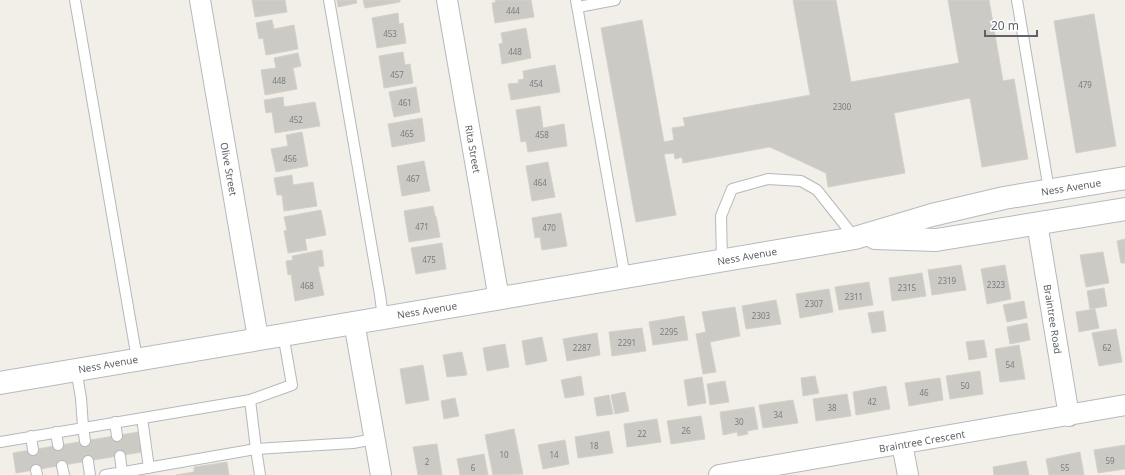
<svg xmlns="http://www.w3.org/2000/svg" width="1125" height="475" viewBox="0 0 1125 475" font-family="'Noto Sans',sans-serif">
  <style>
    .building { fill: #cccac5; stroke: #d6d1c6 }
    .lines { fill: none; stroke-linecap: round; stroke-linejoin: round }
    .service-casing { stroke: #b5b8bc; stroke-width: 12 }
    .minor-casing { stroke: #b5b8bc; stroke-width: 22 }
    .secondary-casing { stroke: #b6babf; stroke-width: 24 }
    .service { stroke: #fff; stroke-width: 10 }
    .minor { stroke: #fff; stroke-width: 20 }
    .secondary { stroke: #fff; stroke-width: 22 }
    .labels { text-anchor: middle; dominant-baseline: central; stroke-width: 3; stroke-linejoin: round; paint-order: stroke }
    .number-label { font-size: 8px; fill: #7a7d7f }
    .street-label { font-size: 10px; fill: #5f6368; stroke: #fff }
  </style>
  <rect width="100%" height="100%" fill="#f1efe8"/>
  <!-- building -->
  <path class="building" d="M252 0H285L287 12 255 17Z
    M337 0H356L357 3 338 7Z
    M363 0H400V2L365 8Z
    M495 0H531L534 17 495 23 492 3 496 2Z
    M793 0H836L851 82 959 63 948 0H989L1003 81 1014 79 1028 159 982 167 970 98 894 113 905 173 828 187 826 173 770 147 683 163 682 157 675 159 674 153 664 154 676 215 636 222 601 28 642 20 664 142 674 140 672 128 685 126 683 118 810 95Z
    M398 13 399 24 403 23 406 43 377 48 372 18Z
    M1094 14 1116 146 1076 153 1054 21Z
    M272 20 274 29 294 25 298 49 266 55 263 38 259 39 256 23Z
    M526 28 531 58 502 64 499 44 503 43 501 33Z
    M403 52 405 65 410 64 413 83 384 88 379 56Z
    M298 53 301 66 293 68 297 89 265 95 261 70 276 68 274 58Z
    M555 65 560 92 511 100 508 84 519 83 518 80 524 79 523 71Z
    M416 87 420 112 394 117 389 92Z
    M283 97 284 107 315 102 320 126 275 133 272 112 266 113 264 100Z
    M540 106 543 128 564 124 567 146 528 152 526 141 521 142 516 110Z
    M422 118 425 141 392 147 388 124Z
    M302 132 308 166 276 172 271 149 288 146 286 135Z
    M424 161 430 191 402 196 397 166Z
    M548 162 555 197 532 201 526 166Z
    M292 175 293 185 313 182 317 206 284 211 282 195H277L274 178Z
    M433 206 435 216H436L440 237 409 242 404 211Z
    M321 210 326 235 305 239 307 250 288 253 284 231 287 230 284 217Z
    M561 213 567 246 542 250 540 237 535 238 532 218Z
    M1125 239V263H1121L1117 241Z
    M442 243 446 269 416 274 411 248Z
    M322 250 324 266 318 267 324 295 295 301 291 274 288 275 286 261 293 260 292 256Z
    M1103 252 1109 283 1086 287 1080 255Z
    M961 265 966 290 932 295 928 270Z
    M1005 265 1011 299 987 304 981 269Z
    M922 273 926 296 892 301 889 278Z
    M869 282 873 305 839 310 835 287Z
    M1104 288 1107 306 1090 309 1087 291Z
    M829 289 833 312 800 318 796 294Z
    M776 300 781 324 746 329 742 306Z
    M1024 301 1027 318 1007 322 1003 305Z
    M735 307 740 336 710 342 716 372 703 374 696 334 706 332 702 312Z
    M1095 309 1099 328 1079 332 1076 312Z
    M883 311 886 331 872 333 868 313Z
    M684 316 688 340 653 345 649 322Z
    M1027 323 1030 340 1010 344 1007 327Z
    M642 328 646 351 612 356 609 332Z
    M1116 329 1122 362 1099 366 1092 333Z
    M597 333 600 355 567 361 563 339Z
    M542 337 547 361 526 365 522 341Z
    M984 340 987 357 969 360 966 342Z
    M505 344 509 367 487 371 483 348Z
    M1019 345 1025 379 1000 382 995 349Z
    M462 352 467 375 447 377 443 355Z
    M423 365 429 400 406 404 400 369Z
    M980 371 983 394 950 399 946 376Z
    M581 376 584 395 565 398 561 380Z
    M815 376 819 393 803 396 801 378Z
    M702 377 706 403 688 406 684 380Z
    M940 378 943 400 909 406 905 383Z
    M725 381 729 402 710 405 707 384Z
    M886 386 890 409 856 415 853 392Z
    M625 392 629 411 615 414 611 395Z
    M847 394 851 416 816 421 813 399Z
    M609 395 613 414 597 416 594 398Z
    M455 398 459 416 444 419 441 401Z
    M793 400 798 423 763 428 759 405Z
    M754 407 758 429 747 431 748 434 738 436 737 432 723 435 720 412Z
    M701 416 705 439 671 444 667 421Z
    M657 419 661 442 627 447 624 424Z
    M514 429 523 474 493 475 485 435Z
    M609 431 613 453 578 458 575 437Z
    M138 432 142 452 16 473 13 453Z
    M565 440 569 464 543 469 538 445Z
    M437 444 442 475H418L413 447Z
    M1125 445V469L1098 473 1094 450Z
    M1080 452 1084 475H1049L1046 459Z
    M484 454 488 475H460L457 459Z
    M1026 461 1029 475H994L993 467Z
    M227 462 229 475H176L194 472V467Z"/>
  <g class="lines">
    <!-- service casing -->
    <g class="service-casing">
      <path id="service" d="M75 0 137 359
        M329 0 380 295 383 318
        M576 0 625 277
        M1017 0 1049 190
        M578 7 615 0
        M722 261 721 216 732 189 768 179 801 181 817 190 855 238
        M76 369 81 398 83 427 85 441
        M142 418 149 468
        M115 422 117 436
        M56 432 58 445
        M31 436 33 450
        M0 442 250 400
        M120 456 122 472
        M88 461 90 475
        M62 466 64 475
        M36 470 37 475
        M130 471 256 449 250 400 292 385 283 334
        M105 475 130 471V475
        M260 475 256 449 353 443 374 439"/>
    </g>
    <!-- minor casing -->
    <g class="minor-casing">
      <path id="minor" d="M200 0 258 338
        M447 0 499 299
        M1037 223 1069 416
        M354 322 381 475
        M902 444 908 475
        M719 475 1125 405"/>
    </g>
    <!-- secondary casing -->
    <g class="secondary-casing">
      <path id="secondary" d="M875 238 936 240 1125 209
        M0 383 855 238 932 215 1004 198 1125 178"/>
    </g>
    <!-- service -->
    <use href="#service" class="service"/>
    <!-- minor -->
    <use href="#minor" class="minor"/>
    <!-- secondary -->
    <use href="#secondary" class="secondary"/>
  </g>
  <g class="labels">
    <!-- number labels -->
    <g class="number-label">
      <text x="513" y="10">444</text>
      <text x="390" y="33">453</text>
      <text x="515" y="51">448</text>
      <text x="397" y="74">457</text>
      <text x="279" y="80">448</text>
      <text x="536" y="83">454</text>
      <text x="1085" y="84">479</text>
      <text x="405" y="102">461</text>
      <text x="842" y="106">2300</text>
      <text x="296" y="119">452</text>
      <text x="407" y="133">465</text>
      <text x="542" y="134">458</text>
      <text x="290" y="158">456</text>
      <text x="413" y="178">467</text>
      <text x="540" y="182">464</text>
      <text x="422" y="226">471</text>
      <text x="549" y="227">470</text>
      <text x="429" y="259">475</text>
      <text x="947" y="280">2319</text>
      <text x="996" y="284">2323</text>
      <text x="307" y="285">468</text>
      <text x="907" y="287">2315</text>
      <text x="854" y="296">2311</text>
      <text x="814" y="303">2307</text>
      <text x="761" y="315">2303</text>
      <text x="669" y="331">2295</text>
      <text x="627" y="342">2291</text>
      <text x="582" y="347">2287</text>
      <text x="1107" y="347">62</text>
      <text x="1010" y="364">54</text>
      <text x="965" y="385">50</text>
      <text x="924" y="392">46</text>
      <text x="872" y="401">42</text>
      <text x="832" y="407">38</text>
      <text x="778" y="414">34</text>
      <text x="739" y="421">30</text>
      <text x="686" y="430">26</text>
      <text x="642" y="433">22</text>
      <text x="594" y="445">18</text>
      <text x="504" y="454">10</text>
      <text x="554" y="454">14</text>
      <text x="1110" y="460">59</text>
      <text x="427" y="461">2</text>
      <text x="473" y="467">6</text>
      <text x="1065" y="467">55</text>
    </g>
    <!-- street labels -->
    <g class="street-label">
      <text transform="translate(473 149) rotate(80)">Rita Street</text>
      <text transform="translate(229 169) rotate(80)">Olive Street</text>
      <text transform="translate(1071 187) rotate(-9)">Ness Avenue</text>
      <text transform="translate(747 256) rotate(-10)">Ness Avenue</text>
      <text transform="translate(427 310) rotate(-9)">Ness Avenue</text>
      <text transform="translate(1053 319) rotate(81)">Braintree Road</text>
      <text transform="translate(108 364) rotate(-10)">Ness Avenue</text>
      <text transform="translate(922 441) rotate(-10)">Braintree Crescent</text>
    </g>
  </g>
  <!-- scale -->
  <path d="M985 30v6h52v-6" fill="none" stroke="#5f6368" stroke-width="2"/>
  <text x="991" y="30" font-size="12" fill="#5f6368" stroke="#ffffff" stroke-width="3" paint-order="stroke">20 m</text>
</svg>
